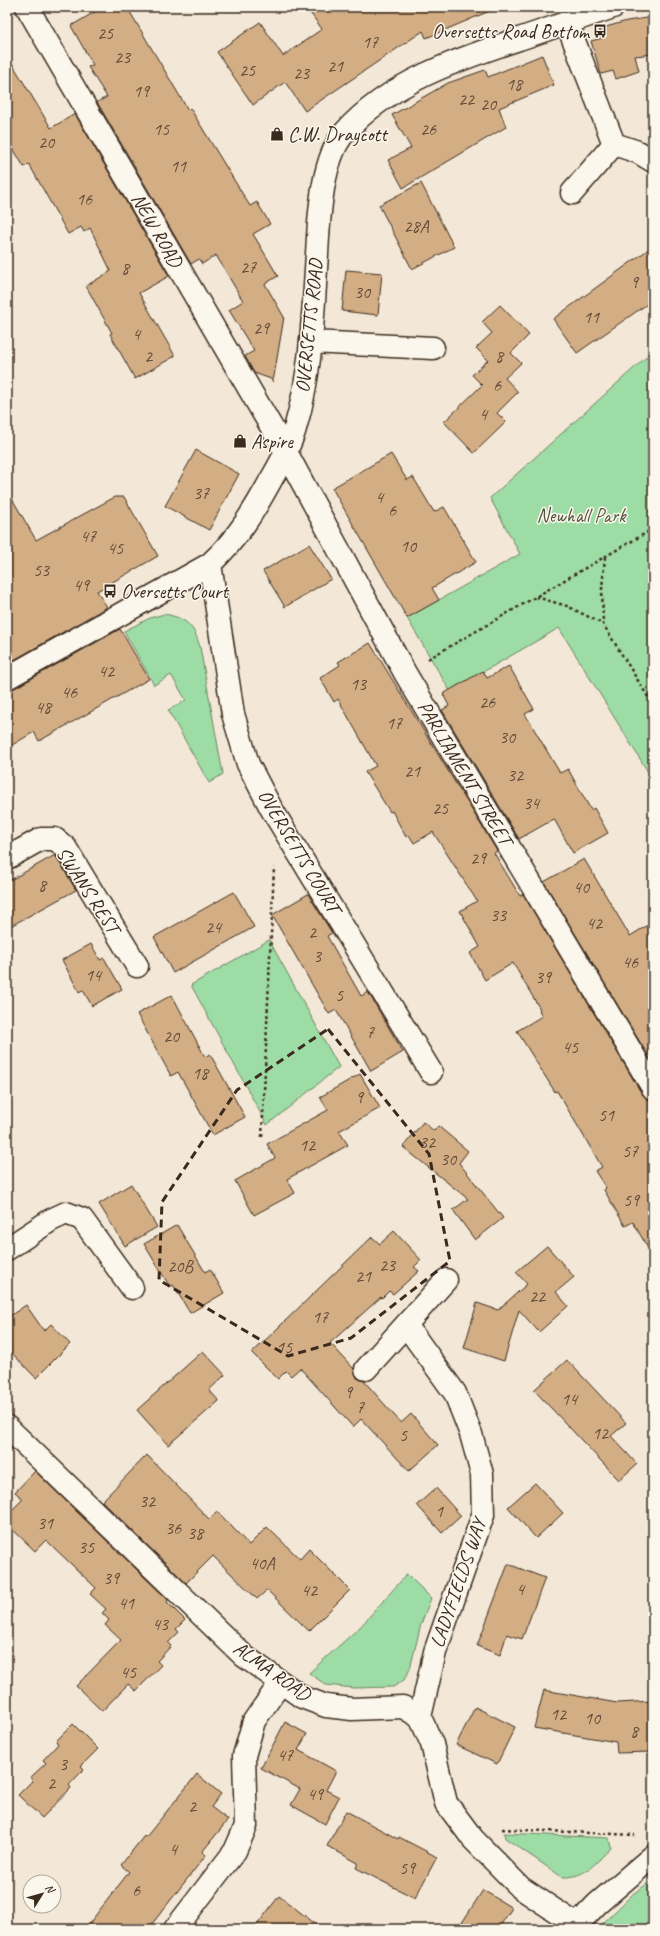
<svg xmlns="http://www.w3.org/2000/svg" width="660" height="1936" viewBox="0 0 660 1936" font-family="Caveat,sans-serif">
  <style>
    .green { fill: #9ddca5; stroke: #6c8362 }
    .building { fill: #d3ae85; stroke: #3b2a1e }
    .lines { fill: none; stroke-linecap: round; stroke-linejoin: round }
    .minor-casing { stroke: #3b2a1e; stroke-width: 25 }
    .path { stroke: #3b2a1e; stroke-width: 2.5; stroke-dasharray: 3 3; stroke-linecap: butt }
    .minor { stroke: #fbf7ec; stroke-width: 22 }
    .marked { fill: none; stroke: #3b2a1e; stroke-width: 3; stroke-dasharray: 8 5; stroke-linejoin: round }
    .labels { text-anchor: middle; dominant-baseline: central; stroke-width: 3; stroke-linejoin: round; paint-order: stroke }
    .number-label { font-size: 18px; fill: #614b38 }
    .poi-label { font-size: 20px; fill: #3b2a1e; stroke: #fbf7ec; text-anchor: start }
    .street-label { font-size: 20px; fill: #3b2a1e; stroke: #fbf7ec }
    .park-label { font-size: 20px; fill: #545640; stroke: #fbf7ec }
  </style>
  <rect width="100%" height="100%" fill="#f3e8d7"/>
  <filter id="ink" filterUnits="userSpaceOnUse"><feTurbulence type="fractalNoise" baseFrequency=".025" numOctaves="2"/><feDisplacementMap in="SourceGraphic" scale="8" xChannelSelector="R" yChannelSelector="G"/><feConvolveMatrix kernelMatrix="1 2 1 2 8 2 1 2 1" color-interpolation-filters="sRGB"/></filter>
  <g filter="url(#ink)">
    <!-- green -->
    <path class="green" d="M653 351V780L559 628 450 691 407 618 520 554 490 498Z
      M164 614C187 618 194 626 200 647L223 774 209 783 168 710 186 700 171 675 154 685 124 631 150 618Z
      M269 940 339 1067 267 1125 191 985Z
      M407 1574 431 1598 421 1624 410 1669 404 1680 393 1687 353 1688 326 1685 309 1673 361 1626Z
      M504 1833 609 1838 611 1848C595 1863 586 1878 562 1877L505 1838Z
      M653 1880V1920L641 1929H597L634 1893Z"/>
    <!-- building -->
    <path class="building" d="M103 7H127L188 110 190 108 250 206 257 202 270 224 253 234 278 276 265 284 284 317 273 382 271 379 254 373 245 356 254 351 229 310 243 301 216 255 202 264 199 259 191 264 97 102 107 97 88 67 93 65 71 26Z
      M306 7H499L426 38 423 31 305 111 285 82 253 105 217 52 260 22 283 56 322 29Z
      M653 17V54L635 56 639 71 616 79 613 71 601 74 591 41 602 38 599 29 627 21Z
      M7 55 51 128 75 114 169 276 139 293 175 356 135 379 110 334 112 333 86 286 111 271 90 228 84 232 81 227 68 234 29 164 24 167 7 138Z
      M542 55 554 85 499 108 506 127 403 188 388 160 411 148 392 115 448 83 485 70 488 77Z
      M421 183 454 247 412 269 379 205Z
      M653 246V300L577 353 553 319Z
      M346 270 382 273 378 315 342 311Z
      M500 305 529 335 511 353 521 363 505 378 518 392 497 413 506 422 474 453 444 422 482 385 472 375 488 360 476 348 492 333 482 322Z
      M196 450 239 474 209 530 165 506Z
      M391 454 407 480 413 477 434 512 444 507 476 562 432 588 439 600 407 618 332 488Z
      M7 490 36 540 115 497H124L158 556 97 591 107 607 7 664Z
      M309 544 331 579 285 607 263 571Z
      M120 629 149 679 39 741 34 732 7 748V690L13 689Z
      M370 643 497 851 494 853 520 896 523 894 642 1094 647 1099 653 1100V1257L633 1222 625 1226 604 1190 606 1188 595 1171 602 1167 557 1091 555 1092 517 1031 542 1016 539 1010 540 1009 513 963 485 980 470 953 480 947 460 911 477 901 433 832 414 843 409 835 406 837 392 811 390 812 365 772 376 766 338 699 334 702 320 678 340 665 338 662Z
      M509 666 534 709 525 714 560 773 568 769 591 810 594 808 608 833 573 853 554 819 519 839 442 710 449 706 443 694 483 671 487 678Z
      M55 855 76 890 7 928V882Z
      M584 859 630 936 653 922V1064L544 882Z
      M234 892 254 927 173 973 154 937Z
      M308 894 332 933 327 936 361 996 368 992 403 1052 371 1071 336 1010 329 1014 272 915Z
      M91 944 100 960 104 958 122 989 92 1006 83 990 79 992 62 960Z
      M172 995 205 1057 210 1054 245 1117 213 1135 178 1072 171 1076 137 1014Z
      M360 1074 380 1108 339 1131 348 1145 287 1179 295 1193 254 1215 235 1181 275 1158 267 1144 328 1110 320 1097Z
      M423 1122 434 1131 438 1126 468 1151 459 1163 503 1218 475 1240 453 1210 468 1199 403 1147Z
      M131 1184 157 1227 125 1246 99 1204Z
      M177 1225 205 1272 210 1269 224 1293 190 1313 173 1285 170 1287 144 1244Z
      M394 1231 421 1260 414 1267 419 1271 393 1294 389 1291 382 1298 381 1297 330 1343 354 1369 357 1378 364 1381 401 1423 411 1414 438 1445 409 1471 361 1419 353 1427 300 1368 291 1376 286 1371 278 1379 252 1353 372 1237 380 1244Z
      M547 1246 574 1277 556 1292 568 1306 539 1332 519 1310 504 1361 464 1348 477 1303 498 1310 527 1284 516 1272Z
      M26 1305 44 1331 51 1324 70 1344 36 1378 7 1348V1318Z
      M203 1351 225 1375 209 1390 219 1401 168 1445 137 1410Z
      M567 1360 626 1423 611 1436 637 1464 619 1480 534 1390Z
      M147 1455 209 1519 217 1511 249 1545 267 1527 300 1559 309 1549 350 1590 309 1631 267 1590 257 1599 213 1556 186 1583 102 1501Z
      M35 1471 168 1600 167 1602 185 1620 176 1629 179 1632 168 1643 171 1646 157 1661 161 1665 136 1691 128 1684 102 1711 76 1686 121 1640 105 1625 109 1620 102 1613 106 1609 90 1594 96 1588 46 1540 35 1551 7 1524V1515L23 1499 15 1492Z
      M535 1483 563 1513 536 1538 508 1507Z
      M436 1488 461 1516 442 1533 417 1505Z
      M508 1564 545 1578 522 1639 507 1634 500 1655 477 1646Z
      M544 1690 617 1703 653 1701V1752L617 1753 616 1742 534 1728Z
      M475 1707 515 1727 497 1764 456 1745Z
      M285 1722 307 1734 298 1750 336 1771 326 1790 339 1797 325 1824 291 1805 300 1789 261 1768Z
      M73 1724 98 1749 81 1766 84 1769 69 1785 71 1788 42 1818 18 1795 33 1780 30 1778 46 1763 43 1760 58 1744 56 1741Z
      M197 1774 221 1794 211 1807 228 1820 202 1852 206 1855 148 1929H85L129 1872 121 1865 144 1836 146 1837Z
      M346 1811 398 1839 399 1837 437 1857 415 1898 356 1868 358 1863 327 1846Z
      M483 1890 512 1908 498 1929H458Z
      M279 1896 322 1929H254Z"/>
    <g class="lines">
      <!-- minor casing -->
      <g class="minor-casing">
        <path id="minor" d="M27 7 286 452 405 673 653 1088
          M567 23 614 144 638 152 653 161
          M572 193 614 144
          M311 342 433 348
          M210 564 233 714 248 764 271 808 431 1072
          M7 678 210 564C238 538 254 511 272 478 282 461 291 444 296 425 312 370 313 311 317 254 319 220 321 159 345 132 391 81 459 59 522 38 552 28 583 17 613 7
          M7 854 9 857 41 839H55L65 847 137 966
          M7 1249 51 1220 66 1213 82 1219 132 1288
          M406 1325 455 1393 471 1434 482 1474 483 1515 435 1652 420 1717
          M366 1369 446 1280
          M7 1427 244 1656 302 1697 326 1706 352 1709 403 1707 420 1717 432 1744 446 1803 473 1839 521 1888 577 1925
          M175 1929 235 1851 246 1826 244 1756 254 1721 281 1682
          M573 1929 597 1904 653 1856"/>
      </g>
      <!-- path -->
      <path class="path" d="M605 557 602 588 603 624 653 705
        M536 597 567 606 603 624
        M428 659 653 529
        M262 1137 274 867
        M502 1829 635 1835"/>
      <!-- minor -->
      <use href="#minor" class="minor"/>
    </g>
  </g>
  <!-- marked area -->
  <path class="marked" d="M328 1029 429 1154 450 1261 351 1338 288 1356 159 1280 162 1202 237 1090Z"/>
  <!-- icons -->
  <defs>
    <g id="bus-bare" transform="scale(1.08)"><path d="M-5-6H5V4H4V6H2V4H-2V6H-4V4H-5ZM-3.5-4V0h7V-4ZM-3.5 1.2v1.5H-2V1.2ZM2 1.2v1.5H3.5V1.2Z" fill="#3b2a1e" stroke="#fbf7ec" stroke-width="2.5" paint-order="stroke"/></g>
    <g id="shop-bare" transform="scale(1.08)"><path d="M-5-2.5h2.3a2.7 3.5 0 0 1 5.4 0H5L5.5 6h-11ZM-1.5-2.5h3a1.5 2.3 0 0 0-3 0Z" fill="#3b2a1e" stroke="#fbf7ec" stroke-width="2.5" paint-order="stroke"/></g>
  </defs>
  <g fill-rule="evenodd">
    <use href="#bus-bare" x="600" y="31"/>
    <use href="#shop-bare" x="277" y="134"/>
    <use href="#shop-bare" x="240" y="441"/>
    <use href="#bus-bare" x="110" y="591"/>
  </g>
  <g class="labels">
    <!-- number labels -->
    <g class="number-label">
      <text x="105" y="33">25</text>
      <text x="370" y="42">17</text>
      <text x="122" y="57">23</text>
      <text x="335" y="66">21</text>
      <text x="247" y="70">25</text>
      <text x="301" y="73">23</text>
      <text x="514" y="84">18</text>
      <text x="141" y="91">19</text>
      <text x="466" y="99">22</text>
      <text x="488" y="104">20</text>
      <text x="161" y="129">15</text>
      <text x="428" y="129">26</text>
      <text x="46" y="142">20</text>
      <text x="178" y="166">11</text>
      <text x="84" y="199">16</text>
      <text x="416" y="226">28A</text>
      <text x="248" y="267">27</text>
      <text x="125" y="268">8</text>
      <text x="634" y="282">9</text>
      <text x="362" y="292">30</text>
      <text x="591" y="317">11</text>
      <text x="261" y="328">29</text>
      <text x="136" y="334">4</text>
      <text x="148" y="356">2</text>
      <text x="499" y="356">8</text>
      <text x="497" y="385">6</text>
      <text x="483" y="414">4</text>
      <text x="201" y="493">37</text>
      <text x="379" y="497">4</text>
      <text x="392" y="510">6</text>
      <text x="88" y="536">47</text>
      <text x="408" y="546">10</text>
      <text x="115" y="548">45</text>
      <text x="41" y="570">53</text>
      <text x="81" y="585">49</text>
      <text x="106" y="671">42</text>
      <text x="358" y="684">13</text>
      <text x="69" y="692">46</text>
      <text x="487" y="702">26</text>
      <text x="43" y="707">48</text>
      <text x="394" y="723">17</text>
      <text x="507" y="737">30</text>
      <text x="412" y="771">21</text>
      <text x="515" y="775">32</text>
      <text x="531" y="803">34</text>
      <text x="440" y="808">25</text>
      <text x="478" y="858">29</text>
      <text x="42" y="885">8</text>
      <text x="581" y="887">40</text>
      <text x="498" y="915">33</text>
      <text x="594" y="923">42</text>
      <text x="213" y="927">24</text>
      <text x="312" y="932">2</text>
      <text x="317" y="956">3</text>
      <text x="630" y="962">46</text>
      <text x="93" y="975">14</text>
      <text x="543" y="977">39</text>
      <text x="339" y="995">5</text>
      <text x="370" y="1032">7</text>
      <text x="171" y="1036">20</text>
      <text x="570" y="1047">45</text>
      <text x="200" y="1073">18</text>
      <text x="359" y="1097">9</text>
      <text x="606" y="1115">51</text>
      <text x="427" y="1142">32</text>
      <text x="307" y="1145">12</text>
      <text x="630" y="1151">57</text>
      <text x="448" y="1159">30</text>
      <text x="631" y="1200">59</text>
      <text x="387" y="1265">23</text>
      <text x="180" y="1266">20B</text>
      <text x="363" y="1276">21</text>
      <text x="537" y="1296">22</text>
      <text x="320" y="1317">17</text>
      <text x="284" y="1347">15</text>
      <text x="348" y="1392">9</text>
      <text x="569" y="1399">14</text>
      <text x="360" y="1407">7</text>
      <text x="600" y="1433">12</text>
      <text x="403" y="1435">5</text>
      <text x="147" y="1501">32</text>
      <text x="439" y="1511">1</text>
      <text x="45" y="1523">31</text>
      <text x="173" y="1528">36</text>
      <text x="195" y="1533">38</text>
      <text x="86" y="1547">35</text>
      <text x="262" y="1563">40A</text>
      <text x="111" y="1578">39</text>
      <text x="520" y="1589">4</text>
      <text x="309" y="1590">42</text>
      <text x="126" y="1603">41</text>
      <text x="160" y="1624">43</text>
      <text x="128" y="1672">45</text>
      <text x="558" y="1714">12</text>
      <text x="592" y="1718">10</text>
      <text x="634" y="1731">8</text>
      <text x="285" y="1755">47</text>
      <text x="63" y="1764">3</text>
      <text x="51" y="1783">2</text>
      <text x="315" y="1794">49</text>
      <text x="192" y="1806">2</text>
      <text x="173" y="1849">4</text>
      <text x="407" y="1868">59</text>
      <text x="136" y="1890">6</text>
    </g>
    <!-- poi labels -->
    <g class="poi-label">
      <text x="589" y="31" text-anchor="end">Oversetts Road Bottom</text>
      <text x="288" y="134">C.W. Draycott</text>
      <text x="251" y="441">Aspire</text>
      <text x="121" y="591">Oversetts Court</text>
    </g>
    <!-- street labels -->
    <g class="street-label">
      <text transform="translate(157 230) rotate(60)">NEW ROAD</text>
      <text transform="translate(309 326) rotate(-84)">OVERSETTS ROAD</text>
      <text transform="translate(465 773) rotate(59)">PARLIAMENT STREET</text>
      <text transform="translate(299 851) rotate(59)">OVERSETTS COURT</text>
      <text transform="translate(88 890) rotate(57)">SWANS REST</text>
      <text transform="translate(458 1583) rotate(-71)">LADYFIELDS WAY</text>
      <text transform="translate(272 1671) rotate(35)">ALMA ROAD</text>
    </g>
    <!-- park labels -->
    <g class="park-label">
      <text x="581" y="515">Newhall Park</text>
    </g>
  </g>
  <!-- margin -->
  <rect width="660" height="1936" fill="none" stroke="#fbf7ec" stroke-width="24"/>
  <rect x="12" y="12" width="636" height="1912" fill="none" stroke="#3b2a1e" stroke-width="1.5" filter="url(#ink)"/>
  <!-- north arrow -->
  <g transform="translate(42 1894) rotate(53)"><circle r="19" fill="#fbf7ec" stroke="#aea59a"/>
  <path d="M0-3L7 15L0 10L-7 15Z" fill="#3b2a1e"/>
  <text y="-6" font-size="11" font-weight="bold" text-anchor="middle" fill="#3b2a1e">N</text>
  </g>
</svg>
